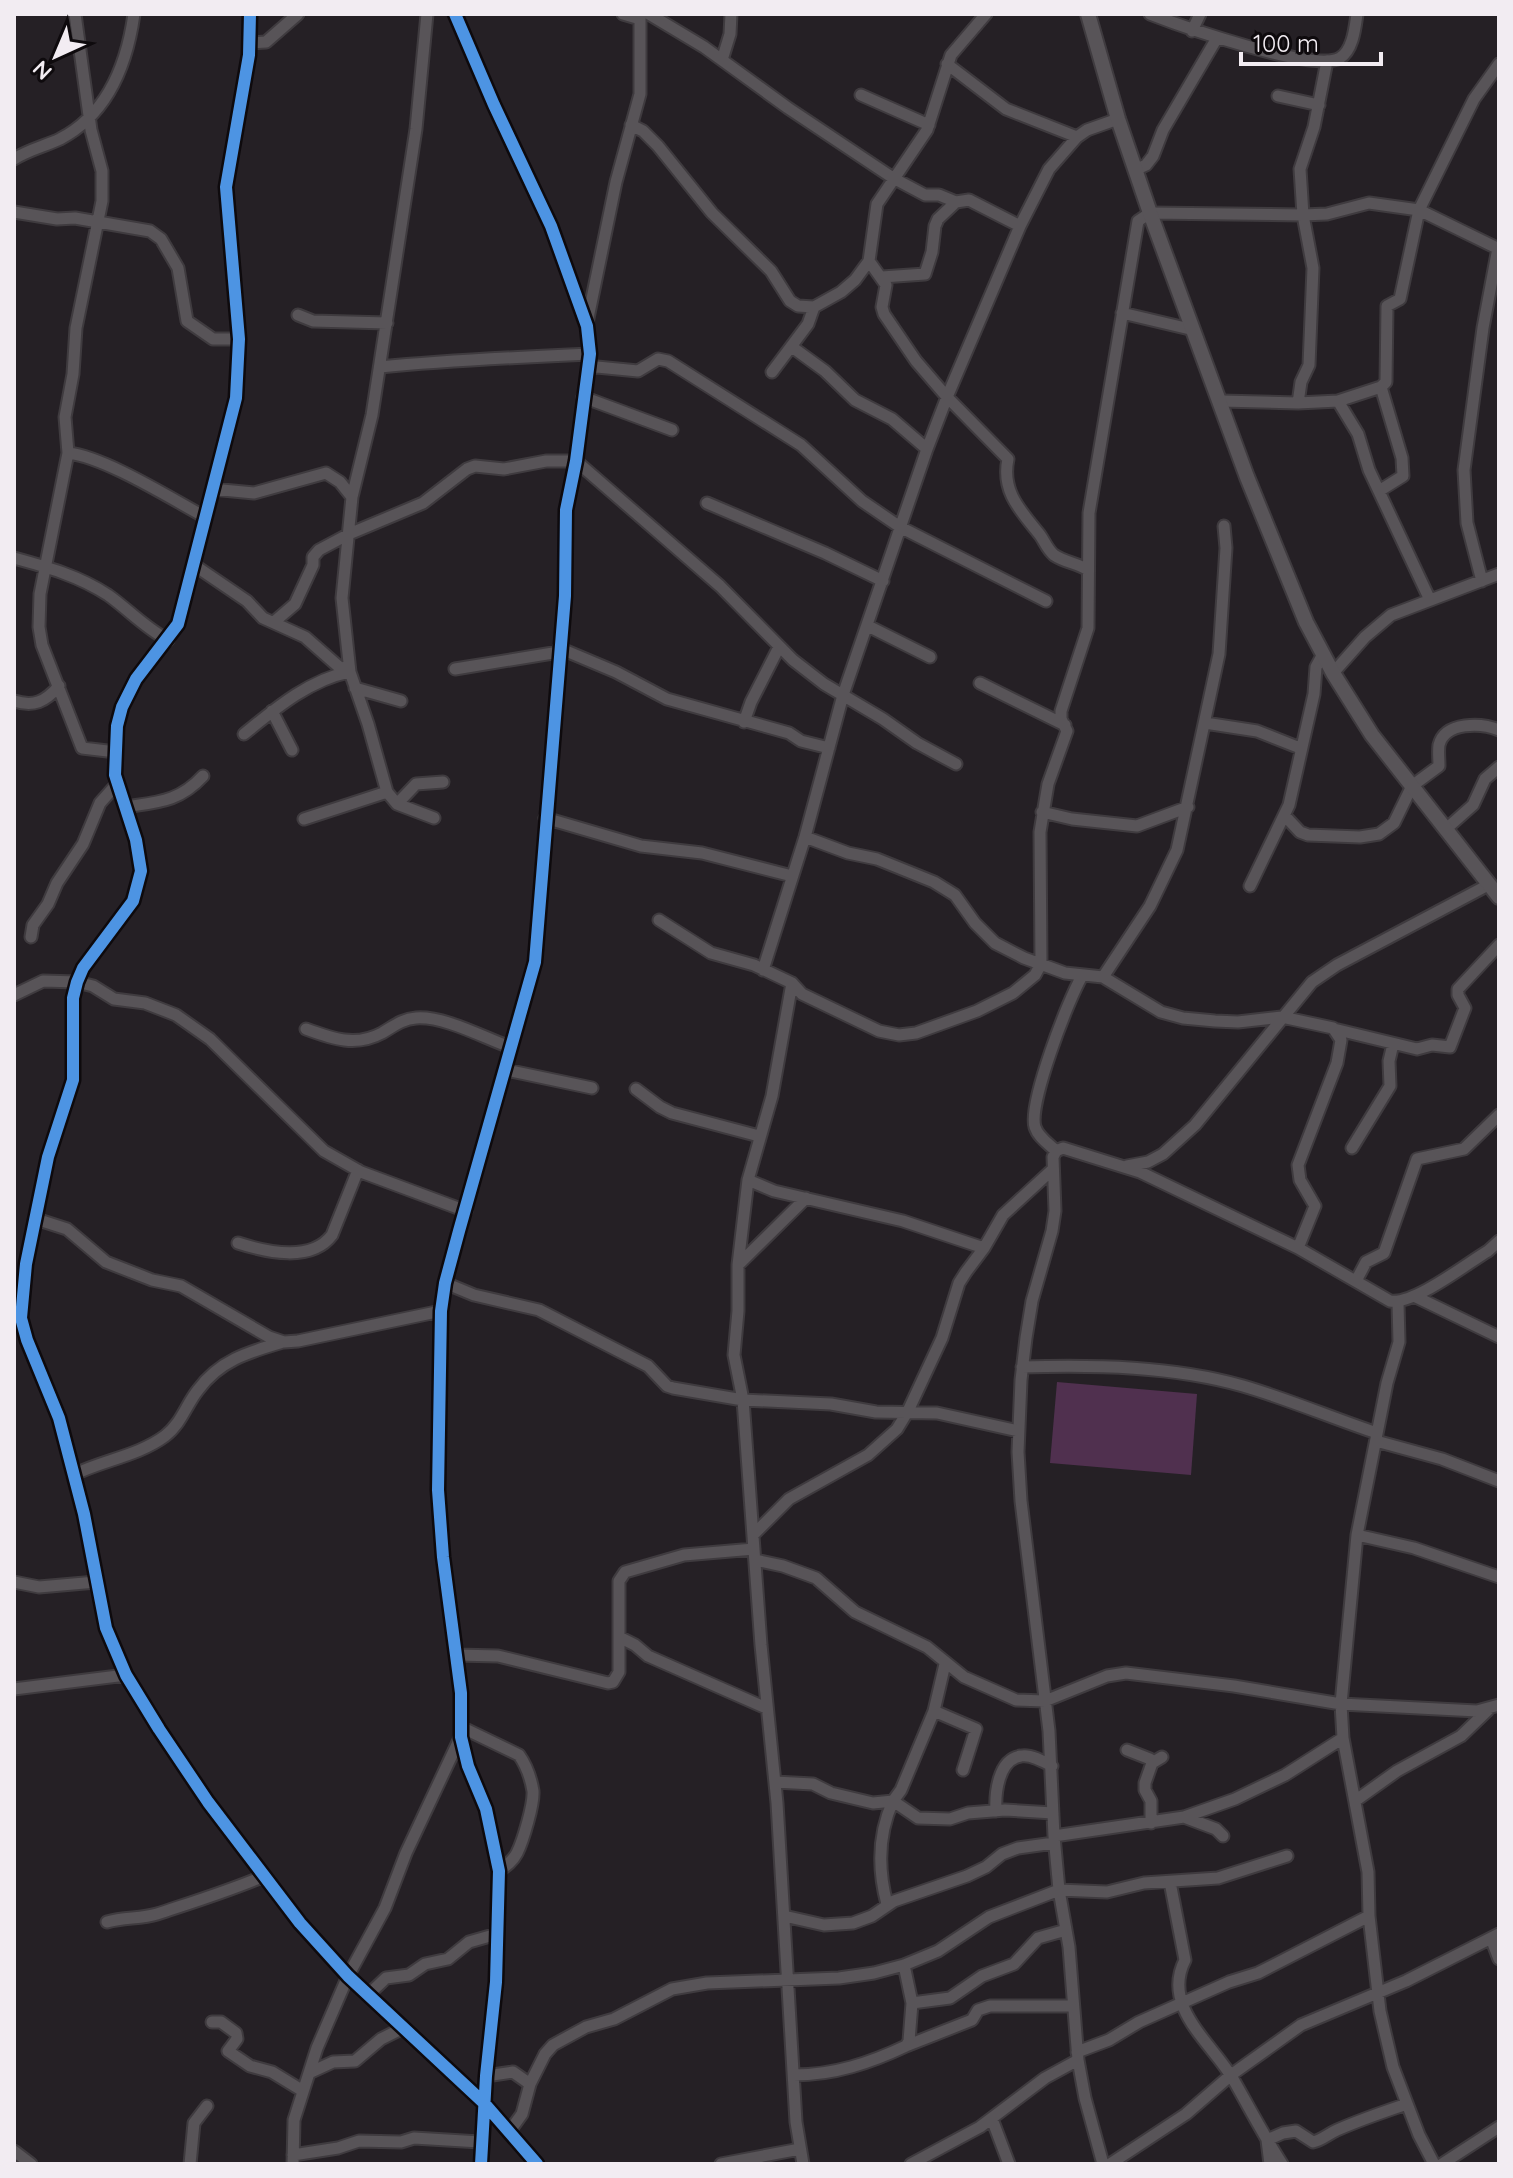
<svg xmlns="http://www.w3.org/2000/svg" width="1513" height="2178" viewBox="0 0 1513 2178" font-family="Quicksand,sans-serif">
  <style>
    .green { fill: #50304f }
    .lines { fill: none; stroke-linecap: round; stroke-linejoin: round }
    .minor-casing { stroke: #3f3b3f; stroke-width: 15 }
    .tertiary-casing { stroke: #3f3b3f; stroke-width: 18 }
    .minor { stroke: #585458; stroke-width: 11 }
    .tertiary { stroke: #585458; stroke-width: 14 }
    .cycleway-casing { stroke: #0e0a0d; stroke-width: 17 }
    .cycleway { stroke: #4d94e3; stroke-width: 12 }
  </style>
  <rect width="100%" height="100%" fill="#252025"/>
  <!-- green -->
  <path class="green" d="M1057 1382 1197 1394 1191 1475 1050 1463Z"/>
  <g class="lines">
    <!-- minor casing -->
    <g class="minor-casing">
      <path id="minor" d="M75 14 91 130 102 171V201L76 328 73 374 65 417 68 453 40 594 39 627 42 645 82 748 116 752
        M250 14 249 55 226 187 239 339 236 398 178 624 136 679 122 707 117 726 115 775 136 840 141 871 133 901 83 968 77 982 73 998V1080L48 1157 26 1264 21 1318 27 1340 59 1418 84 1514 106 1628 126 1675 159 1729 208 1802 300 1923 348 1976 484 2103 537 2164
        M455 14 494 105 551 226 587 326 590 354 576 461 566 510 565 596 535 962 459 1231 445 1283 441 1311 438 1490 443 1557 461 1693V1737L468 1766 486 1809 499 1871 496 1982 486 2076 481 2164
        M623 14 640 19
        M649 14 704 47 788 108 893 178 925 195H939L956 202
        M1150 14C1181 26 1314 73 1340 58 1353 50 1355 28 1357 14
        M1192 31 1200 14
        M251 43 266 42 298 14
        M722 60 730 34 731 14
        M947 64 1006 109 1077 137
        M861 95 929 125
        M1278 96 1319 105
        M631 125 643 131 658 146 712 213 771 271 790 301 798 306 814 307 841 292 855 280 869 261 877 204 927 130 951 55 986 14
        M14 159C28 150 45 146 60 139 108 114 127 64 134 14
        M1135 170 1146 165 1153 156 1163 130 1217 38
        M14 212 57 219 75 218 150 231 161 239 178 268 187 321 213 339H239
        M869 261 886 285 882 307 884 314 916 361 947 397 1008 459C1001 492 1021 511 1040 535 1045 542 1047 549 1054 555 1064 562 1077 563 1088 570
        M882 277 925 274 932 252 935 226 938 219 956 202 969 200 1020 226
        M1122 313 1194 330
        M298 315 313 321 387 323
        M587 323 616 182 640 94V14
        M792 347 825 371 855 400 892 419 927 449
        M380 367C450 360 519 357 590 354
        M588 369 597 367 638 371 658 359 668 361 801 445 862 501 900 527 1046 601
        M772 372 808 324 814 307
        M583 397 672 430
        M1221 401 1298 403 1338 401 1381 387 1386 382 1387 306 1400 299 1419 210 1474 99 1499 64
        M1338 401 1358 434 1369 470 1430 600
        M1298 403 1301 382 1309 365 1313 268 1303 215 1300 169 1314 127 1327 61
        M68 453C105 457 170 498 205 517
        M212 489 254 493 326 473 340 482 352 497
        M1379 491 1403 476 1402 458 1381 387
        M707 503 825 553 883 581
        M14 558C47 567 79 576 108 595 129 610 145 628 168 640
        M194 565 247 601 263 618 305 637 338 666 350 672
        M1482 581 1467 523 1464 470 1483 328 1498 248
        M274 622 295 604 313 565V557L319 550 349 534 423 503 467 469 475 466 504 469 546 461H576L720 586 793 660 824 684 883 719 917 743 956 764
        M868 626 930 657
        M559 648 616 672 667 699 789 733 801 741 829 748
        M455 669 559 652
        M1333 673 1365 637 1391 615 1499 574
        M980 683 1065 725
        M355 688 401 701
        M14 701C34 707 45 702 59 686
        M272 711 292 750
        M744 722 751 702 779 647
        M1205 723 1257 731 1300 748
        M244 734C275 709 309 680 349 672
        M387 792 368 724 350 672 342 598 352 497 372 415 416 129 427 14
        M397 804 416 784 443 782
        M125 807C158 802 179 802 203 776
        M1042 812 1072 819 1137 826 1188 807
        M1285 816 1300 832 1308 835 1360 837 1379 834 1394 823 1412 786 1439 766C1439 759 1438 751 1439 745 1445 721 1482 723 1499 730
        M545 818 641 846 702 853 792 876
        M304 819 387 792 397 804 434 818
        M1446 829 1473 805 1485 779 1499 767
        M805 837 848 853 877 859 934 882 955 895 975 923 995 943 1024 958 1065 973 1103 977 1161 1012 1183 1018 1215 1021 1238 1022 1282 1017 1333 1028 1341 1040 1337 1063 1298 1165 1300 1180 1315 1206 1298 1248
        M1250 886 1289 805 1314 694 1316 667 1322 656
        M659 920 711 953 754 965 792 983 802 994 879 1031 899 1035 916 1033 977 1011 1013 993 1035 975 1041 964 1040 832 1048 784 1067 731 1061 719V711L1088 628 1089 513 1138 221 1150 213 1303 215 1327 214 1369 203 1419 210 1499 249
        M31 937 33 925 48 904 57 883 83 844 100 803 116 785
        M763 970 805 837 843 695 927 449 947 397 1020 226 1049 169 1077 137 1087 130 1118 119
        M1103 977 1150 906 1177 850 1219 654 1226 548 1224 526
        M792 983 772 1096 748 1180 738 1265V1311L734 1355 743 1400 761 1645 777 1803 796 2122 803 2164
        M14 995 43 981 77 982 93 986 114 999 145 1003 176 1015 210 1039 324 1151 361 1172 466 1211
        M306 1029C333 1039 356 1047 382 1033 394 1026 402 1019 416 1018 445 1016 482 1037 510 1047
        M1334 1029 1417 1049 1432 1045 1450 1047 1465 1008 1458 995V989L1499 945
        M506 1070 592 1088
        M636 1089 660 1107 672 1113 759 1136
        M1352 1148 1390 1086 1389 1061 1393 1044
        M1056 1151C1049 1144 1038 1137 1035 1127 1028 1104 1068 1000 1082 976
        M1127 1166 1148 1162 1163 1154 1195 1125 1312 982 1337 965 1490 884
        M748 1180 774 1191 903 1221 984 1248
        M36 1219 67 1229 106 1262 152 1280 181 1286 269 1337 284 1342 298 1341 441 1311
        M238 1243C266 1252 311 1263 332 1235L358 1170
        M738 1265 806 1198
        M1356 1281 1366 1262 1384 1253 1417 1159 1464 1149 1499 1115
        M445 1283 474 1295 539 1310 648 1366 667 1386 673 1388 743 1400 831 1404 876 1412 937 1413 1018 1431
        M1414 1296 1499 1337
        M1398 1303 1399 1342 1387 1383 1357 1535 1341 1704 1343 1738 1368 1872 1369 1916 1380 2011 1393 2067 1419 2135 1434 2164
        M1022 1367C1095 1365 1173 1366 1243 1386 1288 1399 1332 1418 1377 1433
        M1376 1441 1442 1459 1499 1481
        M73 1475C103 1460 138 1456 165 1436 181 1424 186 1405 198 1390 220 1360 249 1352 283 1342
        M753 1535 789 1499 868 1455 897 1429 908 1411 942 1338 959 1283 966 1272 984 1248 1003 1215 1052 1170
        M1357 1535 1414 1548 1499 1577
        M755 1560 783 1566 816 1578 855 1612 927 1647 964 1677 1016 1700 1045 1701 1107 1676 1126 1673 1234 1686 1341 1704 1477 1711 1499 1705
        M14 1582 39 1587 96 1582
        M619 1637 635 1645 648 1656 766 1708
        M457 1655 498 1656 608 1683 613 1682 619 1672V1581L625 1572 684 1555 754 1549
        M14 1689 126 1675
        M934 1711 976 1729 963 1770
        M461 1727 519 1755C526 1765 531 1779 533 1791 534 1804 523 1841 517 1853 513 1861 506 1866 499 1871
        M1127 1750 1150 1759 1152 1763
        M775 1782 813 1784 831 1793 873 1803 893 1801 901 1790 934 1711 945 1664
        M1355 1801 1397 1771 1461 1736 1489 1709
        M996 1811C995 1794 998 1759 1021 1756 1030 1754 1043 1761 1052 1766
        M1184 1817 1216 1829 1223 1836
        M1151 1823V1801L1145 1790V1783L1152 1763 1162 1757
        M1054 1836 1184 1817 1235 1799 1285 1775 1343 1738
        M1170 1882 1185 1960C1161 2007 1212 2043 1233 2079 1249 2107 1264 2136 1282 2164
        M887 1904C878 1870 878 1834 893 1801L918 1818 950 1819 968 1813 1005 1810 1053 1813
        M784 1916 824 1925 853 1923 872 1916 894 1901 967 1876 986 1867 1002 1854 1018 1848 1054 1843
        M107 1922C124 1917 141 1919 157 1914 193 1902 229 1891 264 1876
        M1491 1938 1499 1959
        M368 1995 386 1978 409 1975 425 1964 448 1959 469 1942 497 1934
        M912 2003 950 1998 982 1976 1014 1964 1038 1938 1066 1930
        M212 2022H221L236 2033 237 2039 228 2051 250 2066 272 2072 303 2091
        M906 2046 972 2020 978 2010 990 2006H1073
        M1077 2052 1109 2040 1139 2022 1229 1982 1258 1973 1369 1916
        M309 2073 333 2062 355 2061 381 2039 403 2028
        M794 2075C834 2075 870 2063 906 2046L909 2041 912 2003 904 1965
        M486 2076 513 2072 530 2084
        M992 2119 1009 2164
        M509 2132 522 2114 530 2084 545 2054 553 2045 586 2027 614 2019 672 1989 707 1983 839 1978 874 1973 904 1965 938 1951 989 1917 1059 1890 1107 1892 1144 1883 1218 1878 1287 1856
        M14 2151 31 2164
        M293 2155 338 2148 359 2141 401 2142 414 2138 480 2142
        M190 2164 194 2123 207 2106
        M293 2164 294 2120 317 2048 348 1976 385 1908 406 1853 460 1738
        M721 2164 800 2149
        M911 2164 980 2127 1045 2078 1078 2060
        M1103 2164 1085 2098 1078 2060 1069 1947 1059 1890 1054 1836 1049 1731 1021 1501 1018 1452 1021 1380 1026 1338 1032 1301 1052 1231 1055 1211 1053 1157 1056 1151 1063 1148 1140 1172 1298 1248 1390 1301C1414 1305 1466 1264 1488 1251L1499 1241
        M1110 2164 1186 2114 1231 2075 1301 2025 1406 1981 1499 1934
        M1270 2164 1267 2140 1283 2133 1296 2131 1313 2142C1322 2140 1328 2134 1337 2130 1360 2120 1383 2112 1407 2104
        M1442 2164 1499 2127"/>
    </g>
    <!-- tertiary casing -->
    <g class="tertiary-casing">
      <path id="tertiary" d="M1088 14 1118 119 1150 213 1247 477 1306 622 1333 673 1372 735 1499 897"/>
    </g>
    <!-- minor -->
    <use href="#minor" class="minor"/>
    <!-- tertiary -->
    <use href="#tertiary" class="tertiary"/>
    <!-- cycleway casing -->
    <g class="cycleway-casing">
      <path id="cycleway" d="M250 14 249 55 226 187 239 339 236 398 178 624 136 679 122 707 117 726 115 775 136 840 141 871 133 901 83 968 77 982 73 998V1080L48 1157 26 1264 21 1318 27 1340 59 1418 84 1514 106 1628 126 1675 159 1729 208 1802 300 1923 348 1976 484 2103 537 2164
        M455 14 494 105 551 226 587 326 590 354 576 461 566 510 565 596 535 962 459 1231 445 1283 441 1311 438 1490 443 1557 461 1693V1737L468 1766 486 1809 499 1871 496 1982 486 2076 481 2164"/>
    </g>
    <!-- cycleway -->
    <use href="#cycleway" class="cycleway"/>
  </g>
  <!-- border -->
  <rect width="1513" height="2178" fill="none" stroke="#f2ecf2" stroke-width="32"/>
  <!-- north arrow -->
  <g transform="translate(56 56) rotate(224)" stroke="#0e0a0d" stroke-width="6" paint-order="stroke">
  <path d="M0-6L14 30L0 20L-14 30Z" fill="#f2ecf2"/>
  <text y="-12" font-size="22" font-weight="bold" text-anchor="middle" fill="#f2ecf2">N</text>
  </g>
  <!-- scale -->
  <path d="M1241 52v12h140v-12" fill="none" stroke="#f2ecf2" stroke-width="4"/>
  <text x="1253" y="52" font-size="24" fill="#f2ecf2" stroke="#0e0a0d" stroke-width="6" paint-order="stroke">100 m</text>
</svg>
